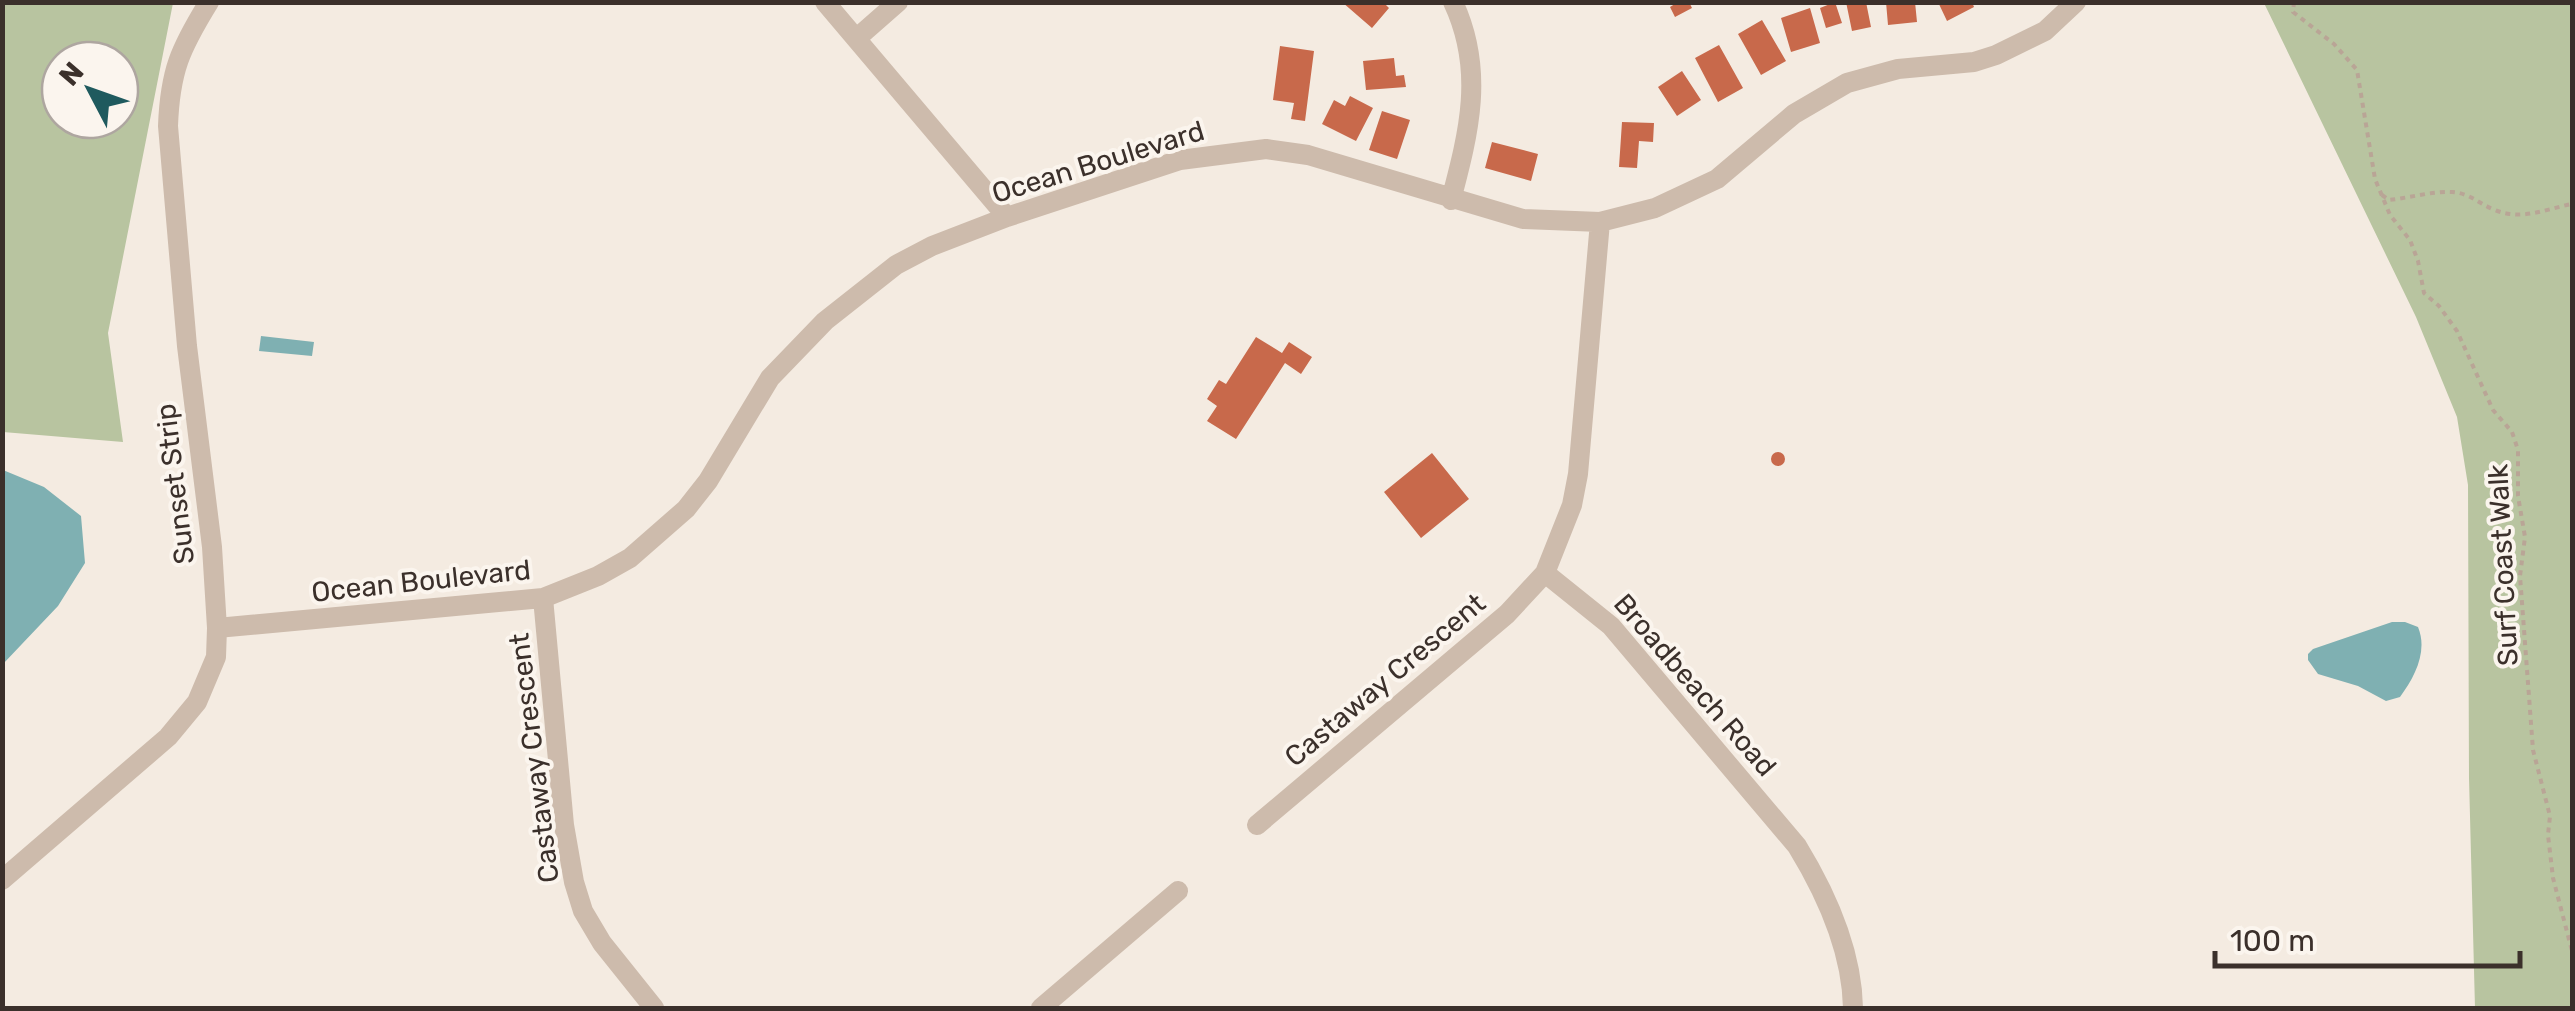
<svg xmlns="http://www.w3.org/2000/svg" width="2575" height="1011" viewBox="0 0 2575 1011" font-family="Rubik,sans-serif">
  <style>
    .green { fill: #b8c4a0; fill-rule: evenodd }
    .water { fill: #7fb0b2 }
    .building { fill: #c8694b }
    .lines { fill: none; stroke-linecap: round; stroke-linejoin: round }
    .path { stroke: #b9a596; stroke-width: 4; stroke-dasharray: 5 5; stroke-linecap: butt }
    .minor { stroke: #cdbbac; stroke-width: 20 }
    .labels { text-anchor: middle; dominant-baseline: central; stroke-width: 8; stroke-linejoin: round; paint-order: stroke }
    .street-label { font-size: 28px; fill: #3b302b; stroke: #fbf5ee }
  </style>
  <rect width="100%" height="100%" fill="#f4ebe1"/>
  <!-- green -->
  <path class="green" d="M2 3H173L108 333 123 442 3 432ZM60 60H120V120H60Z
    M2264 3H2572V1008H2475L2469 778 2468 485 2457 417 2416 317Z"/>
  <!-- water -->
  <path class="water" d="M261 336 314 342 312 356 259 351Z
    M3 470 44 487 81 516 85 563 58 606 3 664Z
    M2392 622H2405L2418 627C2428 651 2415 677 2400 697L2386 701 2358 686 2318 674 2308 660V654L2313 649Z"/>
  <!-- building -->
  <path class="building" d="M1342 2H1383L1389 8 1372 28Z
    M1678 2H1689L1692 8 1675 17 1670 7Z
    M1835 2 1842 23 1826 28 1820 8Z
    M1846 2H1866L1871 27 1852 31Z
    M1886 2H1915L1917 22 1888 25Z
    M1938 2H1972L1974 7 1947 21Z
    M1810 8 1820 43 1791 52 1781 18Z
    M1762 20 1786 61 1761 75 1738 34Z
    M1719 45 1743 88 1718 102 1695 58Z
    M1280 46 1314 51 1305 121 1291 119 1294 103 1273 100Z
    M1394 58 1396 76 1404 75 1406 87 1366 90 1363 61Z
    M1682 71 1701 100 1677 116 1658 87Z
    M1350 96 1373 108 1356 141 1322 124 1334 100 1345 106Z
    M1382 111 1410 120 1397 159 1369 150Z
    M1622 122 1654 123 1653 142 1639 141 1637 168 1619 167Z
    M1492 142 1538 154 1531 181 1485 168Z
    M1256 337 1282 353 1289 342 1312 357 1301 374 1285 363 1236 439 1207 421 1217 406 1207 399 1219 380 1226 384Z
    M1771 459a7 7 0 1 1 14 0a7 7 0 1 1-14 0Z
    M1432 453 1469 499 1421 538 1384 492Z"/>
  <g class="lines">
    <!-- path -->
    <path class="path" d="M2294 2 2293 12 2334 44 2357 70 2375 179 2390 215 2410 240 2418 261 2424 293 2439 306 2457 331 2493 410 2512 432 2518 450V496L2525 537 2520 576 2533 750 2550 816 2548 835 2553 878 2572 951
      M2382 195 2389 200C2409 198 2432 191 2452 192 2470 193 2479 204 2495 210 2521 221 2546 209 2572 204
      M2572 956V979"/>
    <!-- minor -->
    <path class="minor" d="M825 2 1007 217
      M857 38 898 2
      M1451 200C1469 132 1485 70 1453 2
      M1600 222 1578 474 1572 505 1545 573 1611 626 1797 846C1827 895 1852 950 1853 1008
      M543 598 564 825 574 882 583 911 602 943 654 1008
      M217 628 543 598 598 576 630 558 686 509 708 481 770 378 825 321 896 265 932 246 1007 217 1180 160 1266 149 1308 155 1523 219 1600 222 1655 208 1717 179 1794 114 1847 83 1898 69 1974 62 1996 55 2045 31 2076 2
      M1257 825 1507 614 1545 573
      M2 880 168 737 197 702 216 657 217 628 212 547 187 346 168 126C170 71 180 49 209 2
      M1041 1008 1178 891"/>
  </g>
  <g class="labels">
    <!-- street labels -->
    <g class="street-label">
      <text transform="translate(1098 162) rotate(-17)">Ocean Boulevard</text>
      <text transform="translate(175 484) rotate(-97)">Sunset Strip</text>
      <text transform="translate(2503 565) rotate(-93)">Surf Coast Walk</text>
      <text transform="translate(421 581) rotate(-6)">Ocean Boulevard</text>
      <text transform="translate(1385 680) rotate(-40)">Castaway Crescent</text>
      <text transform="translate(1695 685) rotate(49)">Broadbeach Road</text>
      <text transform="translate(534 758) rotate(-97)">Castaway Crescent</text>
    </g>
  </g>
  <!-- border -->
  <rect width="2575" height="1011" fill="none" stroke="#3b302b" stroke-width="10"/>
  <!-- north arrow -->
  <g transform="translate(90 90) rotate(311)"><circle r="48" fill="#fbf5ee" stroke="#aea6a0" stroke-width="2.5"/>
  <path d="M0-8L18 38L0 25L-18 38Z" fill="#1f5a5e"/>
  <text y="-15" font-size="28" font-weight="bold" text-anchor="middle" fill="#3b302b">N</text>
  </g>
  <!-- scale -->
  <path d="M2215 951v15h305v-15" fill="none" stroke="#3b302b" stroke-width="5"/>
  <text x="2230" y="951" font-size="30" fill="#3b302b" stroke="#fbf5ee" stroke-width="8" paint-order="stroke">100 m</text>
</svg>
